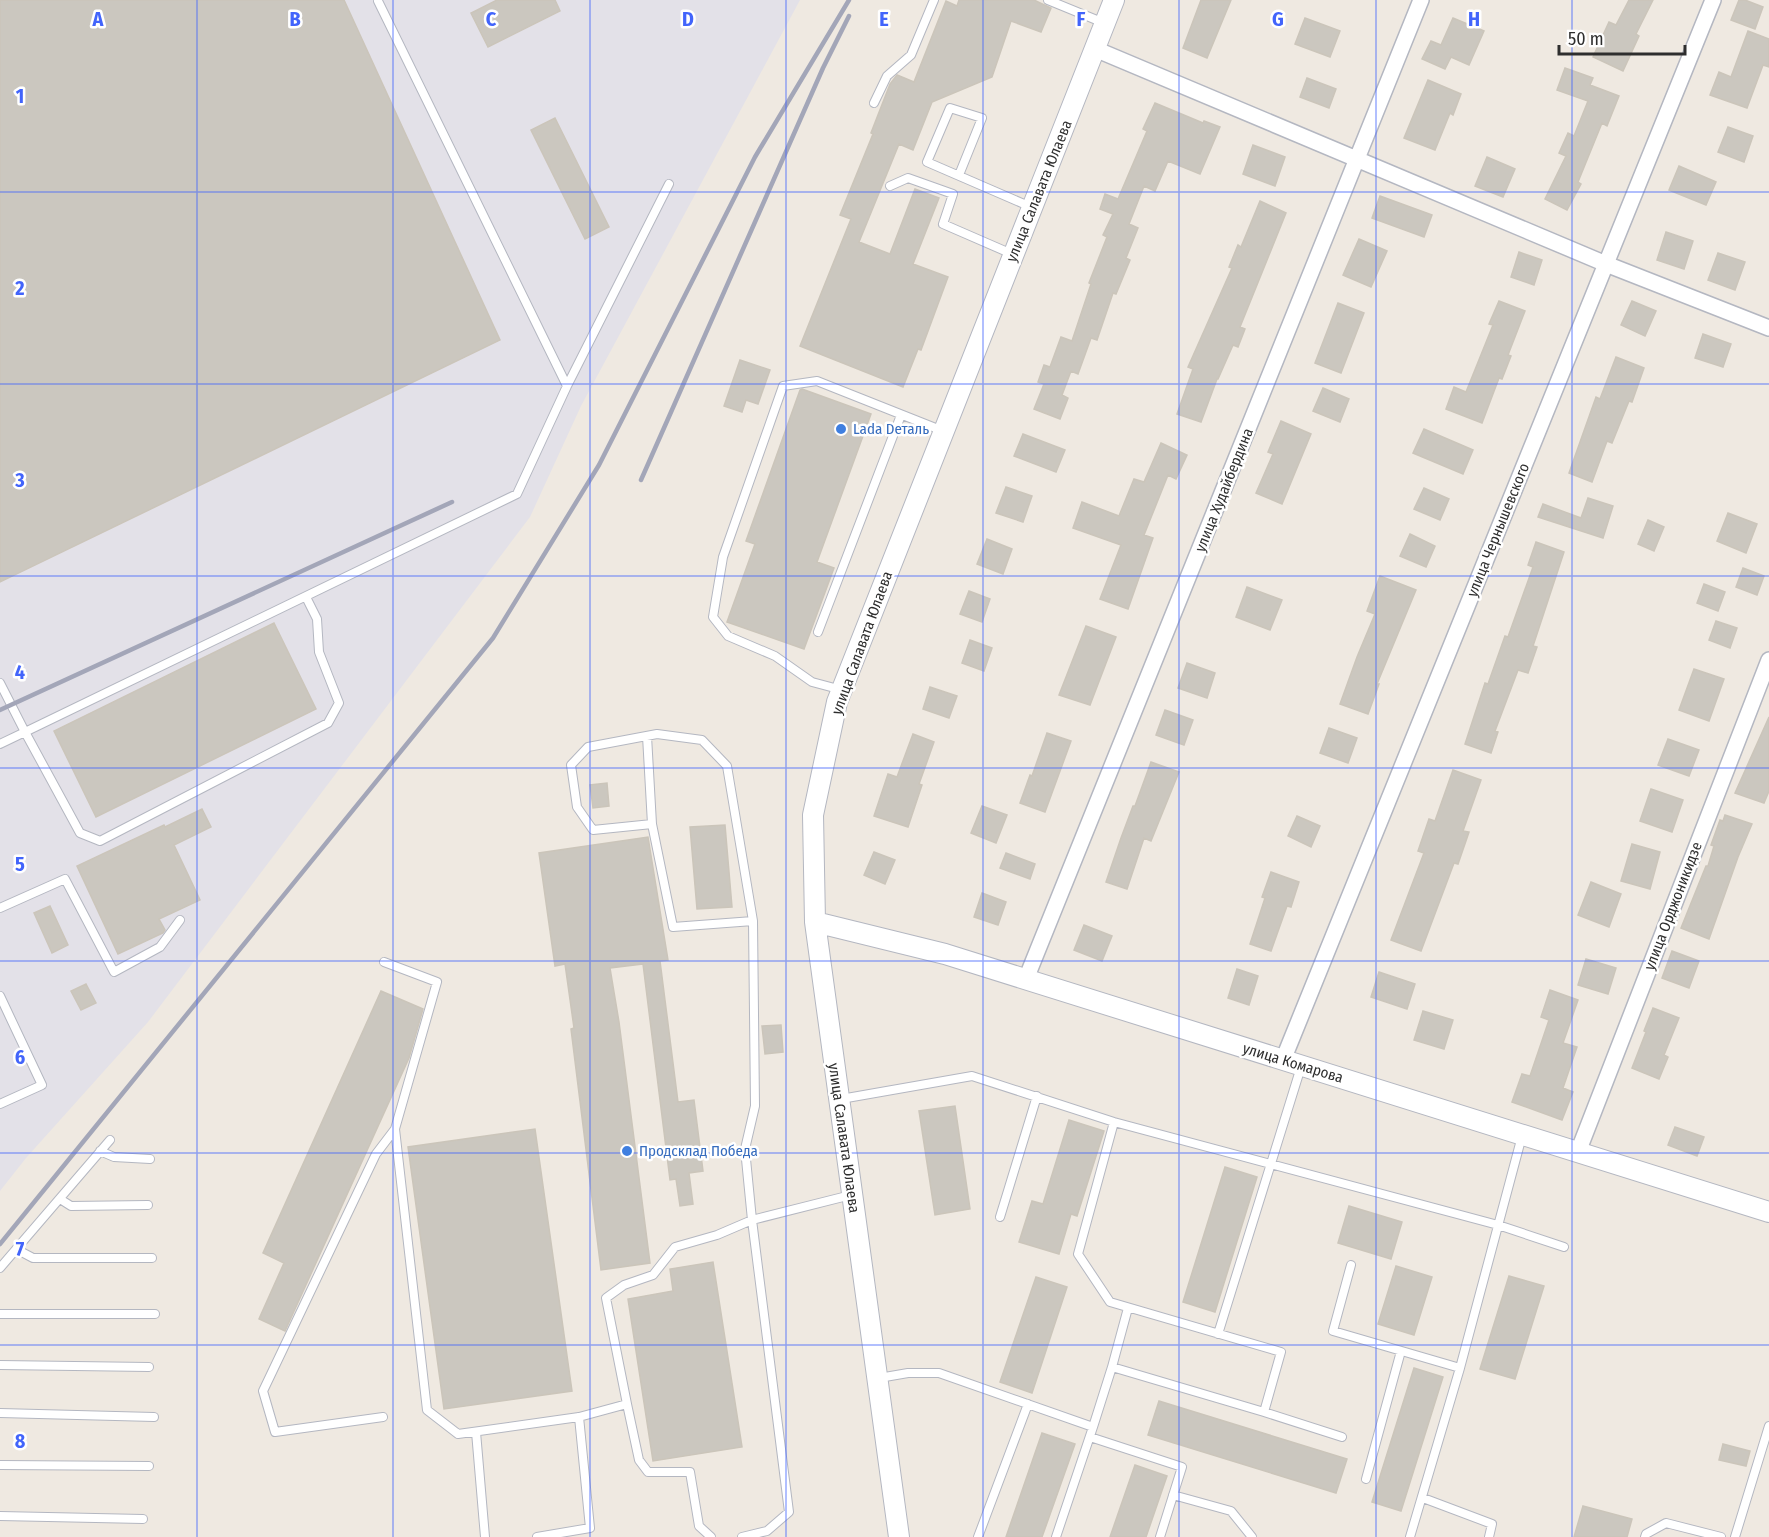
<svg xmlns="http://www.w3.org/2000/svg" width="1769" height="1537" viewBox="0 0 1769 1537" font-family="'Fira Sans Condensed',sans-serif">
  <style>
    .industrial { fill: #e3e1e8 }
    .building { fill: #cbc7bf; stroke: #cbc5ba; stroke-width: 1.5 }
    .lines { fill: none; stroke-linecap: round; stroke-linejoin: round }
    .service-casing { stroke: #b4b7c1; stroke-width: 10 }
    .minor-casing { stroke: #b4b7c1; stroke-width: 18 }
    .tertiary-casing { stroke: #b4b7c1; stroke-width: 22 }
    .service { stroke: #fff; stroke-width: 8 }
    .minor { stroke: #fff; stroke-width: 15 }
    .tertiary { stroke: #fff; stroke-width: 20 }
    .rail { stroke: #a3a6b8; stroke-width: 4.5 }
    .grid { fill: none; stroke: #4264fb; stroke-width: 1.5; stroke-opacity: 0.55 }
    .shop-dot { fill: #3f7fe0; stroke: #fff; stroke-width: 2 }
    .labels { text-anchor: middle; dominant-baseline: central; stroke-width: 5; stroke-linejoin: round; paint-order: stroke }
    .street-label { font-size: 15px; fill: #2e2e2e; stroke: #fff }
    .shop-label { font-size: 15px; fill: #366cbe; stroke: #fff; text-anchor: start }
    .grid-label { font-size: 20px; text-anchor: middle; font-weight: bold; fill: #4264fb; stroke: #fff; stroke-width: 5; stroke-linejoin: round; paint-order: stroke }
  </style>
  <rect width="100%" height="100%" fill="#efe9e1"/>
  <!-- industrial -->
  <path class="industrial" d="M0 0H800L581 406 530 517 148 1022 26 1158 0 1191Z"/>
  <!-- building -->
  <path class="building" d="M0 0H344L500 340 0 582Z
    M497 0H555L560 11 488 47 471 13Z
    M959 0H1034L1051 8 1041 32 1011 21 992 77 932 102 913 150 899 144 859 242 890 254 915 189 939 198 913 264 948 277 921 350 918 349 903 387 800 346 851 219 840 215 873 134 871 133 890 84 897 75 914 82 946 1 957 6Z
    M1201 0H1231L1207 58 1183 48Z
    M1629 0H1653L1636 34 1639 36 1623 71 1593 57 1609 22 1616 25Z
    M1739 0H1745L1763 7 1755 29 1731 20Z
    M1305 18 1340 31 1330 57 1295 44Z
    M1453 18 1484 31 1469 65 1451 57 1445 69 1422 59 1431 41 1441 45Z
    M1748 31 1769 39V67L1763 65 1747 108 1710 95 1719 72 1731 77Z
    M1565 68 1593 78 1590 85 1619 96 1607 126 1602 123 1578 182 1581 184 1567 210 1545 199 1566 156 1559 153 1568 133 1574 136 1588 101 1557 90Z
    M1307 78 1336 89 1329 108 1300 97Z
    M1428 80 1461 94 1453 115 1450 113 1435 150 1404 138Z
    M1155 103 1203 123 1204 121 1220 127 1200 174 1168 161 1155 191 1144 186 1129 224 1138 228 1126 258 1130 260 1116 294 1113 293 1097 340 1091 338 1078 374 1071 371 1062 395 1068 398 1060 419 1034 409 1044 384 1038 382 1044 365 1050 367 1061 337 1072 341 1091 284 1089 283 1107 237 1103 235 1113 214 1100 209 1105 194 1118 199 1147 131 1143 129Z
    M555 118 609 227 585 239 531 130Z
    M1728 127 1753 136 1744 162 1718 152Z
    M1253 145 1285 157 1275 186 1243 174Z
    M1487 157 1515 169 1503 197 1475 186Z
    M1679 166 1716 182 1706 205 1669 190Z
    M1380 196 1432 215 1424 237 1372 218Z
    M1260 201 1286 213 1240 327 1245 329 1238 347 1233 345 1218 379H1217L1201 422 1177 414 1193 369 1188 367 1232 268 1229 267 1238 245 1241 247Z
    M1666 232 1693 241 1684 269 1657 260Z
    M1359 239 1387 251 1371 287 1343 275Z
    M1519 252 1542 260 1534 285 1511 277Z
    M1718 253 1745 262 1735 290 1708 280Z
    M1499 301 1525 311 1508 355 1511 356 1502 379 1499 378 1482 423 1446 409 1454 387 1466 392 1493 325 1489 324Z
    M1632 301 1656 311 1645 336 1621 325Z
    M1338 303 1364 313 1341 373 1315 363Z
    M1703 334 1731 344 1723 367 1695 358Z
    M1616 357 1644 368 1632 402 1629 401 1612 443 1607 441 1592 482 1569 473 1596 397 1600 399Z
    M740 360 770 370 758 404 746 400 742 412 724 406Z
    M1323 388 1349 399 1340 422 1313 411Z
    M802 389 871 414 817 562 834 568 804 649 727 622 755 544 746 541 800 390Z
    M1281 421 1311 434 1282 504 1256 493 1273 454 1268 452Z
    M1424 429 1473 450 1463 474 1413 453Z
    M1023 434 1065 450 1056 472 1014 456Z
    M1161 443 1187 455 1176 479 1168 475 1144 535 1153 538 1128 609 1100 599 1121 545 1073 528 1082 502 1119 516 1134 479 1144 482Z
    M1006 487 1032 496 1023 522 996 513Z
    M1424 488 1449 499 1440 520 1414 509Z
    M1588 498 1613 506 1603 538 1538 517 1543 504 1581 518Z
    M1728 513 1757 524 1746 553 1717 541Z
    M1648 520 1664 527 1654 551 1638 544Z
    M1410 534 1435 546 1426 567 1400 556Z
    M987 539 1012 549 1003 574 977 564Z
    M1536 542 1564 552 1533 646 1537 647 1528 673 1518 670 1495 731 1498 732 1491 753 1465 744 1485 683 1488 684 1505 636 1508 637 1533 567 1528 565Z
    M1743 568 1764 576 1757 595 1736 587Z
    M1380 576 1416 590 1377 684H1379L1368 714 1340 704 1357 657 1375 614 1367 611Z
    M1704 584 1725 592 1718 611 1697 603Z
    M1247 587 1282 600 1270 630 1236 617Z
    M969 591 990 599 982 622 960 614Z
    M1716 621 1737 628 1730 648 1709 640Z
    M274 623 316 709 96 817 54 731Z
    M1086 626 1116 637 1090 705 1059 695Z
    M970 640 992 648 984 671 962 663Z
    M1187 663 1215 673 1207 698 1178 688Z
    M1694 669 1724 679 1709 721 1679 710Z
    M930 687 957 696 949 718 923 709Z
    M1165 710 1193 720 1184 745 1156 735Z
    M1769 717V791L1764 803 1735 793Z
    M1329 728 1357 738 1348 763 1320 753Z
    M1047 733 1071 741 1045 812 1020 803 1030 775 1032 776Z
    M913 734 934 742 919 784 922 785 908 827 874 816 888 774 897 777Z
    M1668 739 1699 750 1689 776 1658 765Z
    M1151 762 1179 772 1151 841 1144 838 1127 889 1106 882 1121 838 1133 806H1135Z
    M1453 770 1481 780 1463 831 1469 832 1458 864 1454 863 1421 951 1391 940 1424 853 1418 851 1429 819 1435 821Z
    M607 783 609 806 593 808 590 785Z
    M1651 789 1683 800 1672 832 1640 821Z
    M982 806 1007 815 996 843 971 833Z
    M202 809 211 827 174 845 200 900 159 919 165 930 163 933 118 954 77 866 164 825 165 827Z
    M1725 815 1752 824 1738 857 1709 939 1681 928 1706 866H1708L1714 846 1711 845 1720 820 1723 821Z
    M1297 816 1320 826 1311 847 1288 836Z
    M725 825 732 907 697 909 690 827Z
    M648 837 668 960 660 961 678 1102 694 1100 703 1171 689 1173 693 1204 680 1206 676 1179 670 1180 643 964 610 968 619 1022 650 1263 601 1270 571 1029 574 1028 565 964 555 966 539 853Z
    M1632 844 1660 852 1650 889 1621 881Z
    M874 852 895 860 885 884 864 875Z
    M1006 853 1035 864 1030 879 1000 868Z
    M1271 872 1299 882 1291 907 1287 906 1271 951 1250 944 1265 898 1262 897Z
    M1591 882 1621 894 1609 927 1578 915Z
    M982 893 1006 902 998 925 974 917Z
    M50 906 68 945 52 953 34 913Z
    M1084 925 1112 936 1102 961 1074 950Z
    M1672 951 1699 961 1689 988 1662 978Z
    M1586 959 1616 968 1608 994 1578 985Z
    M1237 969 1258 976 1249 1005 1228 998Z
    M1379 972 1415 984 1407 1009 1371 997Z
    M86 984 96 1003 81 1010 71 991Z
    M1550 990 1578 1000 1563 1043 1577 1047 1563 1088 1573 1092 1562 1120 1512 1102 1522 1074 1530 1076 1549 1020 1541 1017Z
    M381 991 423 1009 409 1058 285 1331 259 1319 284 1263 263 1253Z
    M1653 1008 1679 1018 1664 1055 1668 1057 1659 1079 1632 1068 1646 1032 1644 1031Z
    M1423 1011 1453 1020 1444 1049 1414 1040Z
    M781 1025 783 1052 765 1054 762 1026Z
    M955 1106 970 1209 935 1215 919 1111Z
    M1069 1120 1104 1131 1077 1216 1071 1214 1059 1254 1019 1242 1032 1201 1043 1204Z
    M1675 1127 1704 1137 1697 1156 1668 1145Z
    M535 1129 572 1391 444 1409 408 1147Z
    M1225 1167 1257 1177 1215 1312 1183 1302Z
    M1349 1206 1402 1222 1391 1259 1338 1243Z
    M713 1262 742 1447 653 1461 628 1299 673 1291 670 1269Z
    M1396 1266 1432 1277 1414 1335 1378 1324Z
    M1509 1276 1544 1286 1515 1379 1480 1369Z
    M1036 1277 1067 1287 1032 1393 1000 1382Z
    M1414 1368 1443 1377 1401 1511 1372 1502Z
    M1159 1401 1347 1459 1336 1493 1148 1435Z
    M1042 1433 1075 1444 1042 1537H1006Z
    M1723 1444 1750 1451 1746 1466 1719 1460Z
    M1135 1465 1167 1476 1146 1537H1110Z
    M1583 1506 1632 1519 1627 1537H1574Z"/>
  <g class="lines">
    <!-- service casing -->
    <g class="service-casing">
      <path id="service" d="M1048 0 1104 23
        M378 1 567 386 669 184
        M874 103 887 76 911 55 934 0
        M959 175 982 118 950 108 927 162 1031 207
        M890 186 908 178 953 194 943 224 1012 254
        M306 597 317 619 319 652 339 703 328 723 100 841 80 833 25 732 517 494 567 386
        M818 632 901 415
        M0 683 25 732 0 744
        M842 690 812 682 775 656 728 636 713 617 723 557 783 386 817 381 943 431
        M647 736 652 824 593 830 577 807 571 765 588 747 657 734 702 740 727 766 753 921 755 1106 745 1149 752 1220 789 1512 767 1531 742 1537
        M652 824 673 927 753 921
        M0 908 65 879 114 972 160 947 180 920
        M384 962 437 982 395 1129 427 1410 458 1434 579 1417 627 1404 606 1298 624 1285 653 1275 675 1247 717 1235 752 1220 851 1195
        M0 996 42 1085 0 1104
        M841 1099 972 1076 1114 1122 1498 1225 1564 1247
        M1114 1122 1078 1254 1110 1302 1281 1352 1264 1412
        M100 1151 114 1157 150 1159
        M60 1199 71 1206 148 1205
        M1000 1217 1037 1096
        M16 1249 33 1258H152
        M1351 1265 1333 1331 1460 1368 1522 1136
        M0 1268 110 1140
        M0 1314H155
        M1218 1334 1301 1067
        M0 1365 149 1367
        M1112 1367 1128 1308
        M879 1378 908 1373H939L1093 1427 1056 1537
        M627 1404 639 1460 648 1472H690L699 1526 711 1537
        M0 1413 154 1417
        M383 1417 275 1432 263 1391 376 1154 395 1129
        M1093 1427 1112 1367 1264 1412 1342 1437
        M476 1432 485 1537
        M1090 1437 1182 1467 1160 1537
        M0 1465 149 1466
        M1366 1479 1401 1351
        M1173 1495 1231 1511 1252 1537
        M1423 1498 1492 1524 1489 1537
        M0 1516 143 1519
        M537 1537 590 1528 579 1417
        M978 1537 1028 1404
        M1410 1537 1460 1368
        M1645 1537 1646 1534 1666 1523 1721 1537
        M1735 1537 1769 1426"/>
    </g>
    <!-- minor casing -->
    <g class="minor-casing">
      <path id="minor" d="M1095 49 1606 264 1769 328
        M1026 979 1421 0
        M1283 1060 1713 0
        M1578 1152 1769 660"/>
    </g>
    <!-- tertiary casing -->
    <g class="tertiary-casing">
      <path id="tertiary" d="M815 922 945 954 1769 1212
        M899 1537 815 922 813 815 837 702 1114 0"/>
    </g>
    <!-- service -->
    <use href="#service" class="service"/>
    <!-- minor -->
    <use href="#minor" class="minor"/>
    <!-- tertiary -->
    <use href="#tertiary" class="tertiary"/>
    <!-- rail -->
    <path class="rail" d="M641 480 823 68 849 16
      M0 710 452 502
      M0 1244 493 638 599 465 755 157 849 0"/>
  </g>
  <!-- grid -->
  <path class="grid" d="M197 0V1537M393 0V1537M590 0V1537M786 0V1537M983 0V1537M1179 0V1537M1376 0V1537M1572 0V1537M0 192H1769M0 384H1769M0 576H1769M0 768H1769M0 961H1769M0 1153H1769M0 1345H1769"/>
  <!-- markers -->
  <g class="shop-dot">
    <circle cx="841" cy="429" r="6"/>
    <circle cx="627" cy="1151" r="6"/>
  </g>
  <g class="labels">
    <!-- street labels -->
    <g class="street-label">
      <text transform="translate(1039 191) rotate(-68)">улица Салавата Юлаева</text>
      <text transform="translate(1224 490) rotate(-68)">улица Худайбердина</text>
      <text transform="translate(1498 530) rotate(-68)">улица Чернышевского</text>
      <text transform="translate(862 643) rotate(-70)">улица Салавата Юлаева</text>
      <text transform="translate(1673 906) rotate(-69)">улица Орджоникидзе</text>
      <text transform="translate(1293 1063) rotate(17)">улица Комарова</text>
      <text transform="translate(844 1138) rotate(82)">улица Салавата Юлаева</text>
    </g>
    <!-- shop labels -->
    <g class="shop-label">
      <text x="853" y="429">Lada Dеталь</text>
      <text x="639" y="1151">Продсклад Победа</text>
    </g>
  </g>
  <g class="grid-label">
    <text x="98" y="26">A</text>
    <text x="295" y="26">B</text>
    <text x="491" y="26">C</text>
    <text x="688" y="26">D</text>
    <text x="884" y="26">E</text>
    <text x="1081" y="26">F</text>
    <text x="1278" y="26">G</text>
    <text x="1474" y="26">H</text>
    <text x="20" y="103">1</text>
    <text x="20" y="295">2</text>
    <text x="20" y="487">3</text>
    <text x="20" y="679">4</text>
    <text x="20" y="871">5</text>
    <text x="20" y="1064">6</text>
    <text x="20" y="1256">7</text>
    <text x="20" y="1448">8</text>
  </g>
  <!-- scale -->
  <path d="M1559 45v9h126v-9" fill="none" stroke="#2e2e2e" stroke-width="3"/>
  <text x="1568" y="45" font-size="18" fill="#2e2e2e" stroke="#ffffff" stroke-width="4.5" paint-order="stroke">50 m</text>
</svg>
